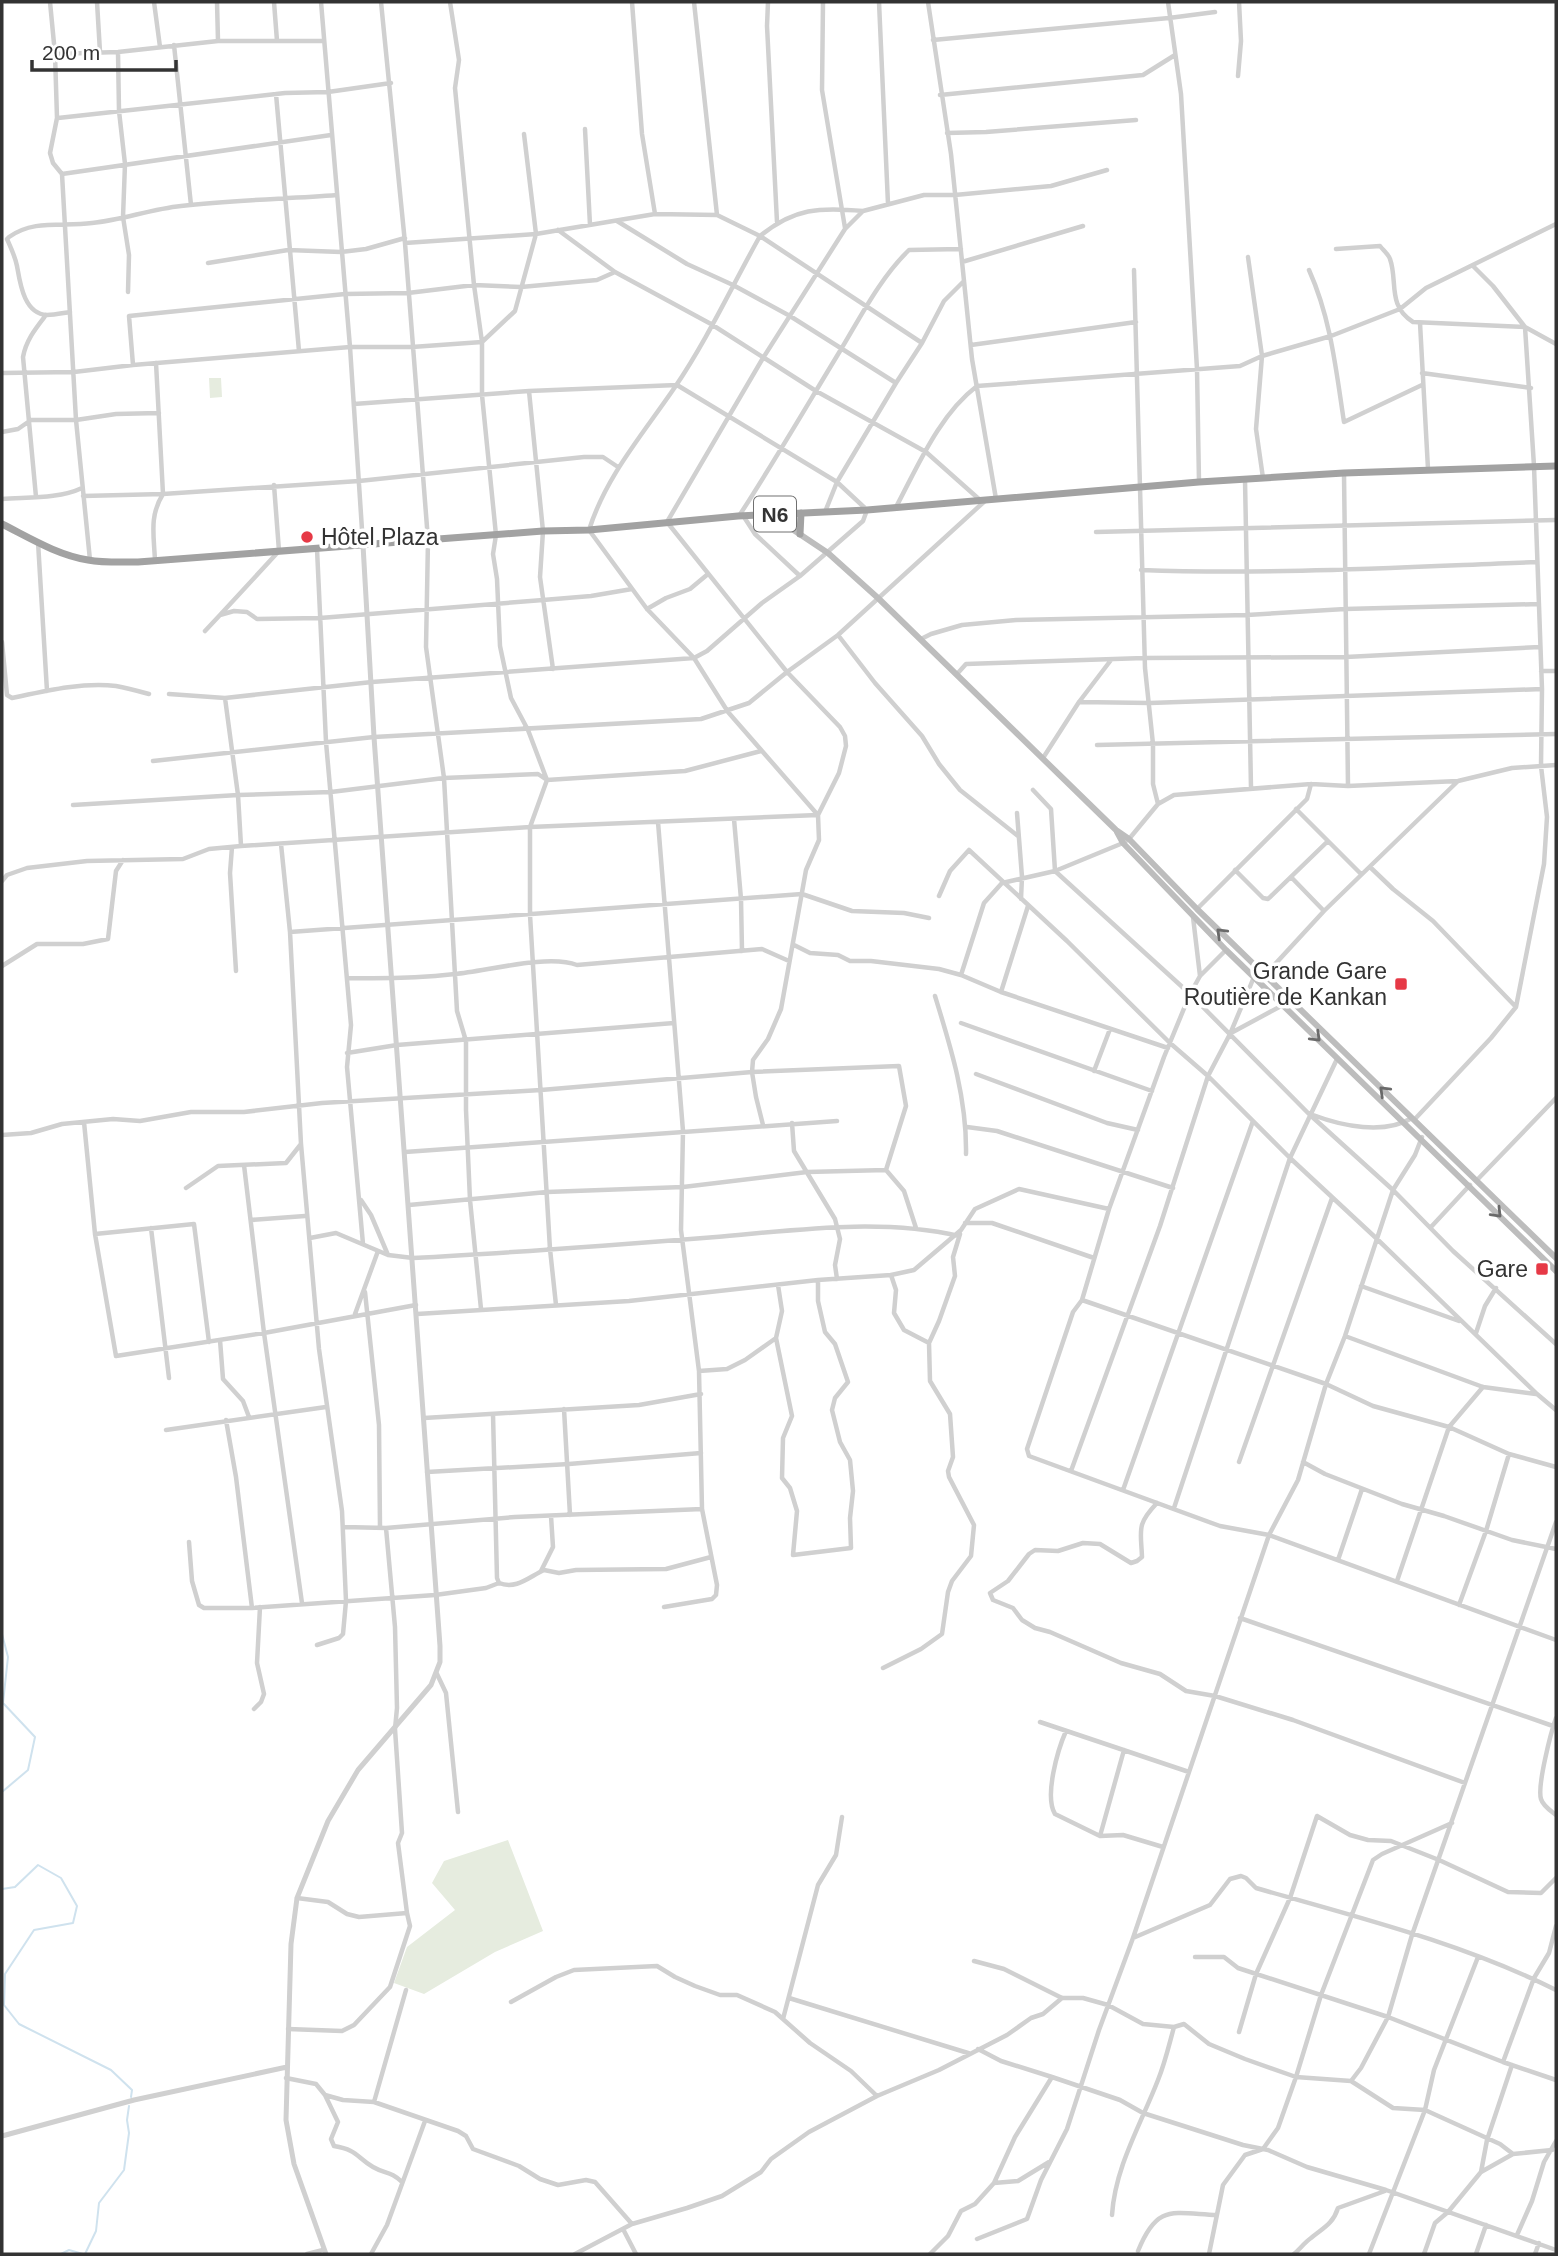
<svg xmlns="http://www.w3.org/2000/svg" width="1558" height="2256" viewBox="0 0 1558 2256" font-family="Arial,sans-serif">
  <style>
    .green { fill: #e6ecdf }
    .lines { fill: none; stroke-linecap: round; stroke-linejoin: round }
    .stream { stroke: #cfe2ee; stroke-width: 2 }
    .minor { stroke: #d0d0d0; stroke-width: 4.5 }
    .tertiary { stroke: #d0d0d0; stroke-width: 5 }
    .secondary { stroke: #bdbdbd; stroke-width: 6 }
    .trunk { stroke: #a2a2a2; stroke-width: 7 }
    .oneway { stroke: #6a6a6a }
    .poi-dot { fill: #e63946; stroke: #fff; stroke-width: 2.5 }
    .labels { text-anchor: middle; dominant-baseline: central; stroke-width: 7; stroke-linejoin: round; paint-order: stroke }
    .shield { fill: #fff; stroke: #707070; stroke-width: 2 }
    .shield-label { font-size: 21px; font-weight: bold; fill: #333 }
    .poi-label { font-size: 23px; fill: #333; stroke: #fff; text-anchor: end }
  </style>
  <rect width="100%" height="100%" fill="#fff"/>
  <!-- green -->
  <path class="green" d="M209 378H221L222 397 210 398Z
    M508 1840 543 1931 495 1952 424 1994 394 1983 407 1947 455 1910 432 1883 444 1861Z"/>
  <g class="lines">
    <!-- stream -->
    <path class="stream" d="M2 1634 8 1657 3 1703 35 1737 28 1770 2 1792
      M2 1889 15 1887 38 1865 61 1878 77 1906 73 1923 34 1930 5 1974 4 2005 19 2024 111 2070 132 2090 131 2097
      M61 2254 69 2250 83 2254
      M85 2254 96 2231 99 2203 124 2170 129 2133 127 2120 129 2106"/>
    <!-- minor -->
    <path class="minor" d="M50 2 55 54 57 118 50 153 53 163 62 174 76 420 90 560
      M97 2 100 52
      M154 2 160 47
      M217 2 218 41
      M274 2 277 41
      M321 2 350 347 363 545
      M381 2 405 243 428 540 426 647 444 778 457 1011 466 1041V1110L470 1200 481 1309
      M450 2 459 60 455 88 474 285 482 342V395L496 535 493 554 497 579 500 646 511 698 528 730 547 780 530 827V915L550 1249 556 1305
      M632 2 642 134 655 214
      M694 2 717 215
      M768 2 767 26 777 222
      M823 2 822 90 845 228
      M879 2 888 204
      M928 2 951 154 972 359 996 499
      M1168 2 1181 94 1197 369 1199 482
      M933 40 1169 18 1215 12
      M174 45 191 205
      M118 52 119 111 125 164 123 217 129 255 128 292
      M55 54 118 52 218 41H323
      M1238 76 1241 41 1239 2
      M276 94 299 351
      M940 95 1143 75 1175 55
      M58 118 285 93 328 92 391 83
      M585 129 590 225
      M947 133 986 132 1136 120
      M62 174 331 135
      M617 221 687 264 733 285 790 316 896 383 837 482 825 512
      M558 230 615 272 711 324 816 391 926 452 980 500
      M405 243 536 234 655 214 717 215 760 236 922 343
      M1336 249 1380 246C1383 250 1389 255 1390 259 1398 281 1387 306 1413 322L1525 327 1556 344
      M1248 257 1262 356 1256 429 1263 478
      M962 262 1083 226
      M208 263 288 250 341 252 366 249 405 238
      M1134 270 1145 668 1153 744V784L1158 804
      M1309 270C1331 319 1336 370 1344 422L1422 385
      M70 312C63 313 55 315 47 315 24 314 20 283 17 266 15 256 11 248 7 239L9 237C34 219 63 227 92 223 122 220 151 209 181 206 232 200 285 199 337 195
      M1420 323 1428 469
      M971 345 1136 322
      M133 365 129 316 345 294 408 293 474 285 521 287 597 280 615 272
      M2 373 74 372 133 365 350 347H412L482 342 515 311 536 234 524 134
      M1422 373 1531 388
      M896 383 922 343 944 301 964 281
      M354 404 529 391
      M2 432 18 429 31 420H76L116 414 159 413
      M1344 474 1348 786
      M1245 480 1251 788
      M83 496 163 494 359 481 584 457H603L618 467
      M36 497 23 357C26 340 36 328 46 315
      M2 499C28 497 59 499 82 488
      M896 507C918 466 939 415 977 386L1240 366 1262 356 1331 336 1400 309 1426 288 1556 224
      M739 516C774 462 806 407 840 351 860 318 880 278 909 250L961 249
      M744 517 755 534 800 576
      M1096 532 1556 520
      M38 542 47 691
      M317 549 326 742 351 1025 347 1067 363 1244
      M155 561C154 536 149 516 163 494L156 363
      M1141 570C1272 575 1405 567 1537 562
      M647 609 666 598 690 589 708 574
      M220 615 279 551 274 485
      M205 631 220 615 234 611 247 612 257 619 320 618 543 600 591 596 632 589
      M838 635 875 683 922 736 939 764 960 790 1018 836
      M921 639 931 634 962 625 1016 620 1247 615 1345 609 1539 604
      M2 642 7 695 12 698C45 691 82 682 116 686 127 688 138 691 149 694
      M1541 671H1556
      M957 674 966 664 1144 658 1346 657 1540 647
      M169 694 225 698 372 682 694 658 707 651 762 603 800 576 863 521 867 510 837 482 677 385 529 391 543 531 540 577 553 669
      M225 698 238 795 241 846
      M1079 702 1150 703 1542 689
      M1097 745 1556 734
      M1043 758 1079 702 1111 660
      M153 761 374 737 701 719 749 703 787 672 838 635 986 500
      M1033 790 1051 809 1055 871 1190 994 1309 1114 1393 1190 1453 1251 1556 1344
      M73 805 238 795 331 792 444 778 538 774 547 780 685 771 761 751
      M1296 809 1361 874
      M1017 813 1022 877 1021 899
      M817 814 728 712 694 658 647 609 589 530C606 476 643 434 675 387 707 340 732 286 760 236 794 208 820 207 863 211
      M734 819 741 899 742 951
      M658 822 683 1131 681 1230 699 1371 702 1509 717 1585 716 1595 712 1599 664 1607
      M232 847 230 873 236 971
      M1370 867 1393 889 1433 921 1515 1006
      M1235 870 1263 898 1268 899 1328 841
      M1292 878 1324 911
      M2 881 7 875 27 868 87 861 183 859 209 849 241 846 530 827 818 815
      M939 896 950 871 969 850 1067 941 1170 1043 1208 1076 1290 1158 1376 1238 1537 1394 1556 1410
      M1028 906 1001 992 1168 1048
      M1197 909 1307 799 1311 784
      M1193 917 1200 976
      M290 932 802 894 852 911 904 913 929 918
      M794 945 810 953 838 955 850 961H871L939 969 961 975 1001 992
      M2 966 37 944H83L108 939 116 871 123 860
      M961 975 984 903 1002 883 1055 871 1123 843 1129 839 1158 804 1174 795 1311 784 1348 786 1458 781 1512 768 1556 765
      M1265 975 1324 911 1457 782
      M347 978C383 979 419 978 455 974 487 971 548 954 577 965L762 949 789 961
      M935 996C951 1048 967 1099 966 1154
      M961 1023 1152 1091
      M1231 1033 1283 1005
      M347 1053 397 1045 674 1023
      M1094 1071 1110 1029
      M976 1074 1107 1123 1138 1130
      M1313 1115C1342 1126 1384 1135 1412 1118
      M1414 1120 1491 1038 1516 1007 1544 864 1547 817 1541 766 1542 689 1534 466 1525 327 1493 286 1473 266
      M84 1122 95 1234 116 1356 264 1333 416 1305
      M792 1123 794 1151 835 1219 840 1239 835 1265 837 1279
      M763 1125 756 1097 752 1072 753 1060 768 1039 781 1009 806 870 819 840 818 815 839 773 846 746 845 736 840 727 787 672 667 522 763 358 845 229 863 211 924 195H955L1051 186 1107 170
      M967 1127 997 1131 1173 1188
      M2 1135 31 1133 62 1124 113 1119 140 1121 191 1112H244L322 1103 541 1090 752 1072 899 1066 906 1106 886 1170 904 1191 916 1228
      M301 1144 319 1349 342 1511 346 1601 343 1634 339 1638 317 1645
      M405 1152 837 1121
      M244 1165 264 1333 302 1603
      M1477 1180 1556 1098
      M186 1188 218 1166 286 1163 301 1144 290 932 281 844
      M361 1200 371 1215 388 1255
      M409 1205 547 1192 683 1187 807 1172 886 1170
      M1109 1209 1082 1300 1073 1312 1027 1449 1029 1456 1220 1526 1269 1535 1556 1640
      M251 1220 305 1216
      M965 1223H992L1094 1258
      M1431 1227 1470 1185
      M151 1228 169 1378
      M95 1234 194 1224 209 1342
      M310 1238 336 1233 388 1255 413 1258C514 1253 615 1245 716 1237 796 1230 880 1218 959 1236
      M891 1275 896 1290 894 1313 904 1330 929 1343
      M778 1285 782 1311 776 1338 792 1416 783 1438 782 1478 790 1488 797 1511 793 1555 851 1548 850 1518 853 1491 850 1460 840 1442 832 1410 835 1398 848 1382 835 1344 825 1332 818 1301V1280
      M1361 1286 1459 1321
      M365 1292 379 1425 380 1527
      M1082 1300 1326 1384 1373 1406 1449 1427 1509 1454 1556 1467
      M355 1314 378 1251
      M417 1314 629 1301 818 1280 891 1275 914 1270 961 1230 975 1209 1019 1189 1109 1209 1164 1057 1190 994 1200 976 1226 950
      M1476 1333 1485 1306 1496 1288
      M1345 1336 1483 1387 1536 1394
      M220 1340 223 1379 243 1401 249 1417
      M699 1371 727 1369 745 1360 776 1338
      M564 1409 570 1515
      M493 1414 497 1578 499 1583C516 1590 529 1577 544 1570L559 1573 576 1570 666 1569 711 1557
      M424 1418 639 1405 701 1394
      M226 1420 236 1477 252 1608
      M166 1430 326 1407
      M1239 1462 1332 1198
      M1303 1462 1325 1474 1402 1504 1444 1516 1512 1540 1556 1549
      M1071 1471 1160 1226 1208 1076 1230 1034 1254 977
      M427 1472 569 1464 701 1453
      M1123 1490 1253 1121
      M1157 1503C1136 1525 1141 1530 1142 1557L1137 1561 1131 1563 1100 1544 1083 1543 1058 1551 1035 1550 1029 1554 1008 1581 990 1593 993 1600 1013 1608 1022 1620 1035 1628 1050 1632 1121 1663 1160 1674 1186 1691 1215 1696 1293 1720 1465 1783
      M1174 1508 1290 1158 1337 1059
      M344 1527 386 1528 515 1517 702 1509
      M189 1542 192 1581 199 1605 204 1608H252L435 1595 486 1588 499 1583
      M1338 1560 1362 1489
      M541 1571 553 1547 551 1516
      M1397 1581 1449 1427 1483 1387
      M1459 1605 1486 1531 1509 1454
      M1240 1618 1553 1726
      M883 1668 921 1649 942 1634 948 1592 952 1581 971 1556 974 1525 949 1477 948 1471 953 1457 950 1414 930 1381 929 1343 939 1321 955 1276 953 1257 960 1234
      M437 1674 446 1693 458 1812
      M254 1709 261 1702 264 1694 257 1663 260 1607
      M1556 1718C1551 1732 1537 1786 1541 1799 1543 1806 1551 1811 1556 1815
      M1040 1722 1189 1772
      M1066 1731C1058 1749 1044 1796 1055 1814L1100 1836 1123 1835 1163 1847
      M1100 1836 1124 1750
      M297 1898 328 1902 347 1914 359 1917 407 1913 398 1843 402 1833 395 1729 397 1708 395 1627 386 1528
      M1133 1938 1269 1535 1298 1480 1326 1384 1345 1336 1393 1190 1415 1155 1422 1137
      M1195 1957H1224L1238 1968 1388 2017 1503 2062 1556 2080
      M974 1961 1004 1969 1062 1998H1083L1108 2005 1143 2024 1174 2027 1184 2024 1209 2044 1245 2059 1296 2077 1321 1995 1373 1860 1382 1854 1452 1823
      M789 1998 968 2053
      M511 2002 556 1977 574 1970 657 1966 675 1977 695 1986 720 1995H737L775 2012 810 2043 851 2071 877 2096
      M783 2019 818 1885 836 1855 842 1817
      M288 2029 342 2031 354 2025 390 1987 410 1926 407 1913
      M1239 2032 1256 1974 1290 1898 1317 1816 1350 1835 1368 1840 1391 1841 1439 1860 1508 1892 1541 1893 1556 1878
      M1503 2062 1534 1978 1549 1953 1556 1926
      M1052 2077 1120 2100 1143 2113 1243 2145 1268 2150 1307 2167 1386 2190 1556 2250
      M286 2078 316 2084 325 2095 343 2100 374 2102 458 2131 466 2136 473 2149 519 2166 540 2179 558 2185 586 2180 595 2182 632 2224
      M1351 2081 1393 2108 1425 2110 1500 2144 1513 2154
      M325 2095 338 2122 331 2139 334 2146C358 2150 356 2157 373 2167 385 2174 391 2171 402 2182
      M374 2102 406 1990
      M1481 2172 1487 2140 1512 2065
      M994 2183 1018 2181 1049 2162
      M1112 2215C1115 2167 1141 2124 1158 2080 1165 2063 1169 2045 1174 2027
      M623 2229 636 2254
      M1517 2235 1532 2201 1544 2162 1556 2141
      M977 2239 1027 2219 1041 2180 1067 2129 1099 2030 1133 1938 1210 1905 1230 1879 1241 1876 1246 1878 1256 1888C1357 1917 1462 1943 1556 1990
      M1138 2251C1157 2204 1171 2213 1217 2215
      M307 2254 323 2250
      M371 2254 387 2225 425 2121
      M575 2254 632 2224 687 2208 722 2196 761 2172 771 2159 809 2132 877 2096 939 2070 1007 2035 1031 2018 1043 2014 1062 1998
      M930 2254 948 2236 961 2211 975 2204 994 2183 1015 2137 1052 2077 1001 2061 978 2049
      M1209 2254 1223 2185 1245 2155 1263 2149 1278 2128 1296 2077 1351 2081 1361 2068 1388 2017 1412 1935 1556 1522
      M1294 2254C1300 2249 1304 2243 1311 2238 1323 2228 1333 2224 1338 2208L1385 2191
      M1369 2254 1425 2110 1434 2070 1478 1957
      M1424 2254 1435 2223 1448 2212 1481 2172 1513 2154 1552 2150
      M1476 2254 1486 2225
      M1535 2254 1539 2243"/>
    <!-- tertiary -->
    <path class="tertiary" d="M2 2136 134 2100 287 2067
      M326 2254 294 2164 286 2120 291 1944 297 1898 328 1821 358 1770 431 1685 440 1662V1646L374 737 363 545"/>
    <!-- secondary -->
    <path class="secondary" d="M771 515 828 553 878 598 1116 830 1129 839 1197 909 1556 1258
      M1117 832 1123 843 1226 950 1556 1271"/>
    <!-- trunk -->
    <path class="trunk" d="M2 524C30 538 57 555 88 560 104 563 122 562 138 562L543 531 589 530 738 516 867 510 1199 482 1344 473 1556 466
      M800 534 801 513"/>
  </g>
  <!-- one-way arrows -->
  <defs><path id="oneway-chevron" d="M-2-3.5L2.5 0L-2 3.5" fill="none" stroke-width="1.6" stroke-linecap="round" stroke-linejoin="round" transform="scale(1.75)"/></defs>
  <g class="oneway">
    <use href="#oneway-chevron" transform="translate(1221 933) rotate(-136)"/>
    <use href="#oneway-chevron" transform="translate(1316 1037) rotate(44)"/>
    <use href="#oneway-chevron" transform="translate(1384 1091) rotate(-136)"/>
    <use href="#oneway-chevron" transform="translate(1497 1213) rotate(46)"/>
  </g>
  <!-- markers -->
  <g class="poi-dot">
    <circle cx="307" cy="537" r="7"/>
    <rect x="1394" y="977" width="14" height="14" rx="3.5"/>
    <rect x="1535" y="1262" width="14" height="14" rx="3.5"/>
  </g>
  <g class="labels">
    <!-- shield labels -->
    <rect class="shield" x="754" y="496.5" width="42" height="35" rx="5"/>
    <g class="shield-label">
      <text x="775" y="514">N6</text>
    </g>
    <!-- poi labels -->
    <g class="poi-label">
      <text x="321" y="537" text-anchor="start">Hôtel Plaza</text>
      <text x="1387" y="971">Grande Gare<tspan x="1387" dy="26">Routière de Kankan</tspan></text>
      <text x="1528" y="1269">Gare</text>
    </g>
  </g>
  <!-- border -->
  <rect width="1558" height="2256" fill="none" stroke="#333333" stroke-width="7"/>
  <!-- scale -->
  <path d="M32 60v10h144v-10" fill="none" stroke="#333333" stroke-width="3.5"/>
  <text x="42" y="60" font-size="21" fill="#333333" stroke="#ffffff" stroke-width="5" paint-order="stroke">200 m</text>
</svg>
